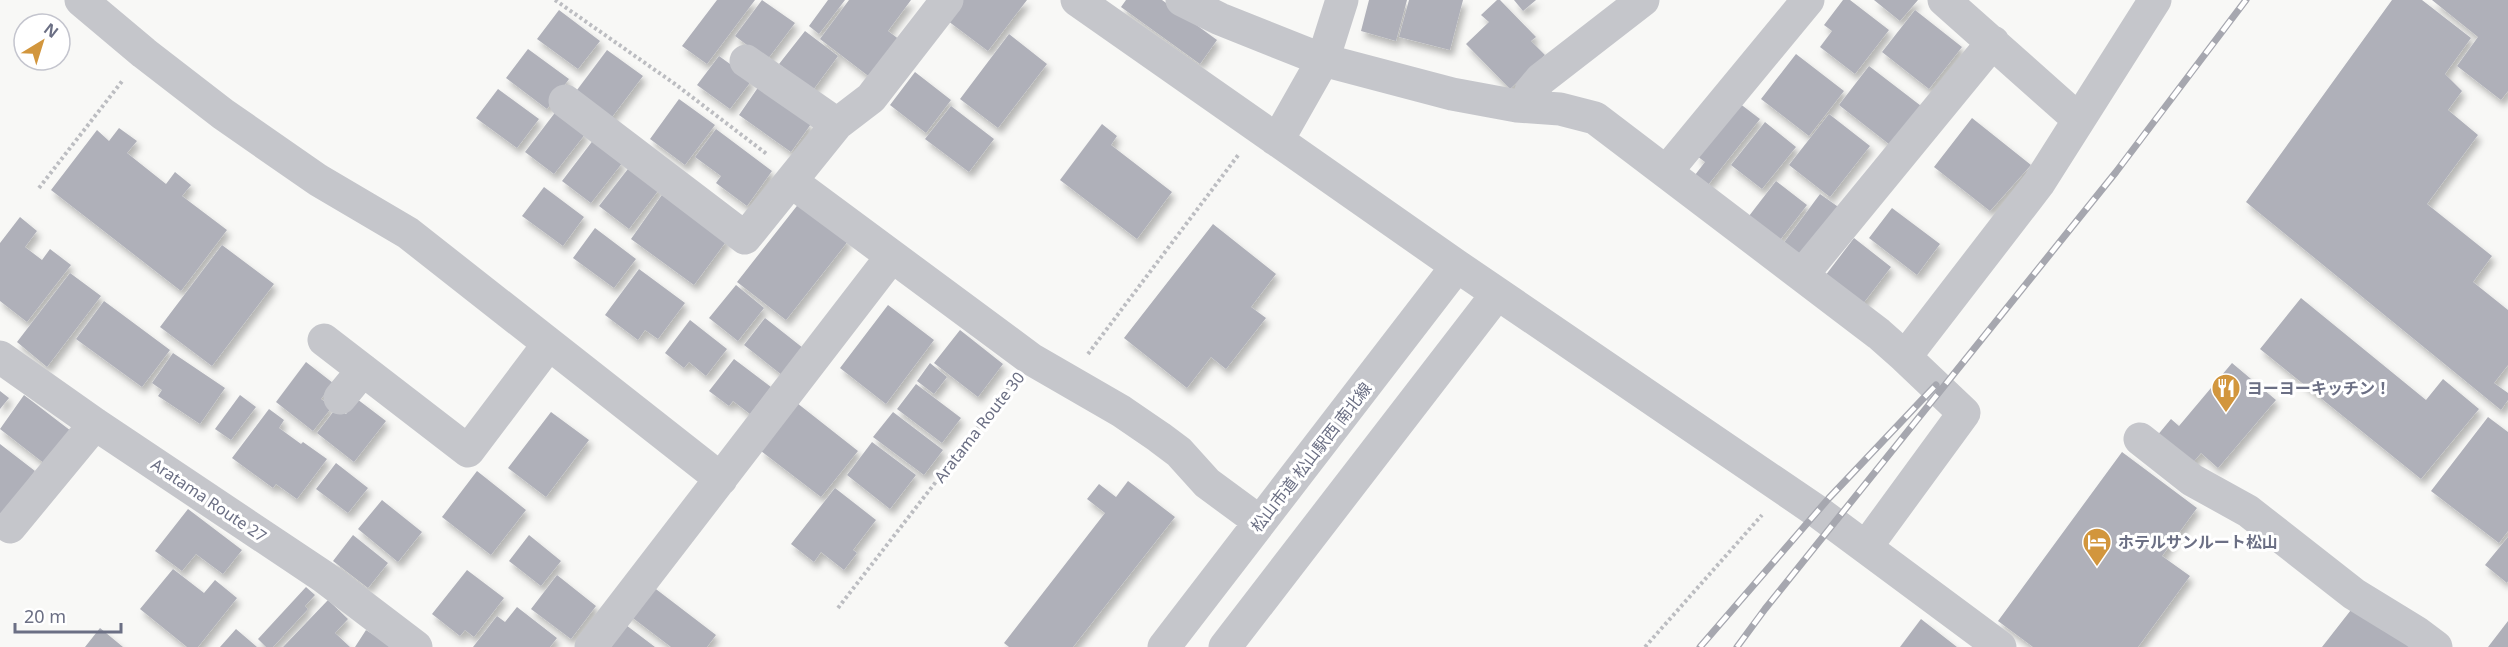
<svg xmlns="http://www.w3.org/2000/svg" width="2508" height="647" viewBox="0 0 2508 647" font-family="'Noto Sans','Noto Sans JP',sans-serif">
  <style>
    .building { fill: #afb0b9; filter: url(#shadow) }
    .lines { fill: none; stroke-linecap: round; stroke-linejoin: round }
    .path { stroke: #bcbdc1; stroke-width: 4; stroke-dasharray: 3 3; stroke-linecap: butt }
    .minor { stroke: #c5c6cb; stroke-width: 33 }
    .rail-casing { stroke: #a6a7af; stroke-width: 7 }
    .rail { stroke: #fff; stroke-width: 4.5; stroke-dasharray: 14; stroke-linecap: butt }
    .labels { text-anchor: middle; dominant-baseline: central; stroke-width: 6; stroke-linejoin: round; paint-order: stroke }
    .poi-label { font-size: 16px; font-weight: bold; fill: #6b6f84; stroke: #fff; text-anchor: start }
    .street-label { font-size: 16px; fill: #6b6f84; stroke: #fff }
  </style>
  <defs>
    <filter id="shadow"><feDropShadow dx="3.5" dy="6" stdDeviation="3" flood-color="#0004"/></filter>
  </defs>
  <rect width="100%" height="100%" fill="#f8f8f6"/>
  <!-- building -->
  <path class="building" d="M717 0H755L707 64 682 46Z
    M762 0 795 23 767 60 735 36Z
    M828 0H845L819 34 809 26Z
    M849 0H911L888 31 900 40 871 78 820 39Z
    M963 0H1027L988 51 948 21Z
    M1126 0H1162L1217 40 1200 64 1121 7Z
    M1369 0H1407L1396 41 1361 31Z
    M1409 0H1463L1450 50 1399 37Z
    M1497 0H1500L1536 37 1531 41 1545 55 1510 89 1466 44 1489 22 1481 15Z
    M1514 0H1536L1523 11Z
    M1843 0H1850L1889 30 1855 74 1820 47 1832 31 1824 25Z
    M1874 0H1918L1900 21Z
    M2392 0H2422L2471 38 2445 74 2462 91 2448 110 2478 135 2427 204 2492 256 2473 282 2508 310V365L2494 383 2508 393V400L2501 410 2246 202Z
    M2432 0H2508V91L2501 100 2457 66 2478 37Z
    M559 10 600 41 578 69 537 39Z
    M1915 10 1962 47 1929 89 1882 52Z
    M805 31 838 56 813 90 779 64Z
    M1009 34 1047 64 998 128 960 99Z
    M528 49 569 79 547 109 506 78Z
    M607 50 643 76 609 121 574 94Z
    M1796 54 1844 91 1809 136 1761 99Z
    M719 56 752 80 730 109 697 85Z
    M1869 66 1925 109 1894 148 1839 105Z
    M915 72 951 100 926 133 890 105Z
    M759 86 811 124 791 152 739 115Z
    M498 89 539 119 517 148 476 118Z
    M679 99 715 125 685 165 650 139Z
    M1739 103 1760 119 1708 185 1695 175 1705 162 1697 156Z
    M951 106 994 139 969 172 925 139Z
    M557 110 586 133 554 174 525 152Z
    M1829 114 1870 146 1830 197 1789 165Z
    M1972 118 2031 165 1990 211 1934 167Z
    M1765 122 1796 147 1762 189 1731 165Z
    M1102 124 1117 136 1111 145 1172 192 1137 239 1060 180Z
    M119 128 137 141 127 153 166 184 175 172 191 185 182 196 227 230 181 291 51 190 97 130 109 141Z
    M716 129 772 171 747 206 716 183 721 176 695 157Z
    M594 139 623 162 591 203 562 181Z
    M631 165 661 187 629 229 599 206Z
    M1776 181 1807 205 1780 240 1749 216Z
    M544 187 584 217 563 246 522 216Z
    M664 192 728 239 694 285 631 239Z
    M1820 194 1844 211 1806 261 1783 244Z
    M800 202 849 240 786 320 737 282Z
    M1892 208 1940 244 1917 275 1869 238Z
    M20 217 37 231 25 247 42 260 50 249 71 265 27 322 0 301V243Z
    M1213 224 1276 274 1251 307 1266 318 1226 369 1211 357 1187 388 1124 338Z
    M595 228 636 259 614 288 573 258Z
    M1854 238 1891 267 1862 305 1825 276Z
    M222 245 274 284 212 366 160 327Z
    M639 269 685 303 658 339 645 330 638 340 605 315Z
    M70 273 101 296 47 367 17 342Z
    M736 285 764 308 738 341 709 318Z
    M2301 298 2426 400 2443 379 2479 409 2421 479 2260 349Z
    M104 301 170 350 142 387 76 339Z
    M888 305 934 340 886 404 840 368Z
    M765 318 803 348 782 375 744 345Z
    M690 320 727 349 706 376 689 362 684 368 665 353Z
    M960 330 1003 364 978 397 934 363Z
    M173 353 225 388 200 424 158 396 162 390 152 383Z
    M734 359 771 387 750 414 733 401 729 406 709 391Z
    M306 362 333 383 321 399 332 407 313 431 276 402Z
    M930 363 947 377 934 394 917 381Z
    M2232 363 2276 400 2218 468 2201 453 2190 466 2156 437 2171 419 2179 426Z
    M916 384 961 418 942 443 897 409Z
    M0 391 9 398 0 409Z
    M24 395 71 431 45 464 0 429Z
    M240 395 256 407 231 440 215 429Z
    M357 399 386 421 354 462 317 433 337 407 346 414Z
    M797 403 858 451 821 497 761 451Z
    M269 409 284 420 279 428 301 444 303 442 327 459 297 499 276 484 273 488 232 458Z
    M551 412 589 440 546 497 508 468Z
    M893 412 943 450 924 475 873 437Z
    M2488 417 2508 432V531L2499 543 2431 491Z
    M872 442 916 475 890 509 847 475Z
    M0 444 35 471 0 517Z
    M2122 452 2197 508 2162 556 2190 576 2138 647H2033L1998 621Z
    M336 463 368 488 348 513 316 489Z
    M477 471 526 510 491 555 442 517Z
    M1128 481 1175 517 1073 647H1009L1004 643 1105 513 1087 499 1099 484 1116 497Z
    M835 488 876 520 853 550 857 553 844 570 821 552 814 562 791 544Z
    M382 500 422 532 398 562 358 529Z
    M188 509 242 550 223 574 196 554 182 571 155 551Z
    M353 535 388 563 368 588 333 561Z
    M529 535 561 561 541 586 509 561Z
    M2508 537V581L2507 583 2485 565Z
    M173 569 204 593 215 580 237 598 198 647H187L140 609Z
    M467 570 504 598 474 637 465 630 460 636 432 614Z
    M557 575 596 606 571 639 531 609Z
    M648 583 716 635 707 647H671L625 612Z
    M306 587 315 595 305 606 308 609 273 647H266L258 639Z
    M328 600 348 619 335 633 350 647H283Z
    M2358 601 2417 647H2322Z
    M517 607 557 638 550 647H473L497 616 505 622Z
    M618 619 655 647H599Z
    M1921 619 1957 647H1900Z
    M2508 621V647H2488Z
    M100 628 123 647H85Z
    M236 629 257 647H220Z
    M366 630 393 647H355Z"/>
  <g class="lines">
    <!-- path -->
    <path class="path" d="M555 0 675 84 768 155
      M39 188 123 80
      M1088 354 1239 154
      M838 608 1011 385
      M1645 647 1762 515"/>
    <!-- minor -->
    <path class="minor" d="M81 0 144 53 223 114 318 180 408 233 721 479
      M1077 0 1457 266 1818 512 2000 647
      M1182 0 1220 19 1323 60 1452 94 1517 106 1560 109 1595 118 1879 334 1905 357
      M1944 0 2078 119
      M746 61 837 124
      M565 101 745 238 837 124 871 98 947 0
      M1530 107 1531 91 1541 79 1643 0
      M1275 139 1285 127 1323 60 1342 0
      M1666 172 1808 0
      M792 182 1031 359 1121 411 1159 437 1179 452 1207 483 1260 522
      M1802 275 1993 42
      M324 340 468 451 548 345
      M0 357 95 424 324 577 416 647
      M340 398 363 370
      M2140 439 2192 480 2248 511 2354 594 2416 632 2436 647
      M10 527 95 424
      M1866 547 1964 413 1905 357 2039 183 2155 0
      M591 647 892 256
      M1164 647 1457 266
      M1225 647 1497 294"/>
    <!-- rail casing -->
    <g class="rail-casing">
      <path id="rail" d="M1700 647 1829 498 1936 385
        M1737 647 1765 609 2116 172 2246 0"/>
    </g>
    <!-- rail -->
    <use href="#rail" class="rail"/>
  </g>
  <!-- icons -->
  <defs>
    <g id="restaurant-pin" transform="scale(1.5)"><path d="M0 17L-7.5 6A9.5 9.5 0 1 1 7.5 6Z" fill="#d2963d" stroke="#fff"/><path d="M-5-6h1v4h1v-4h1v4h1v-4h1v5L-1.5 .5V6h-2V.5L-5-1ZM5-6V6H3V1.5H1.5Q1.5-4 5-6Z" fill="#fff"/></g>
    <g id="hotel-pin" transform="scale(1.5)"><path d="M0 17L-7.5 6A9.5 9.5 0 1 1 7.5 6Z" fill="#d2963d" stroke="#fff"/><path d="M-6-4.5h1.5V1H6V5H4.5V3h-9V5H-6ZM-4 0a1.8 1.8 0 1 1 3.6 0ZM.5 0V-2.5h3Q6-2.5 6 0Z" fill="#fff"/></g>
  </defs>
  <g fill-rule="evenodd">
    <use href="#restaurant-pin" x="2226" y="388"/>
    <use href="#hotel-pin" x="2097" y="542"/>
  </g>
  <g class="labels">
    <!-- poi labels -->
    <g class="poi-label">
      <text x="2247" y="388">ヨーヨーキッチン！</text>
      <text x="2118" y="542">ホテルサンルート松山</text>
    </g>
    <!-- street labels -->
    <g class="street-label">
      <text transform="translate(979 427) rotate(-52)">Aratama Route 30</text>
      <text transform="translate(1311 457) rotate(-52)">松山市道 松山駅西 南北線</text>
      <text transform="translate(209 500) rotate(34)">Aratama Route 27</text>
    </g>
  </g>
  <!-- north arrow -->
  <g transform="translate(42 42) rotate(38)"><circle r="28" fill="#ffffff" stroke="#c4c5ce" stroke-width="1.5"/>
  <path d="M0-4.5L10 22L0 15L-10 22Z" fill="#d2963d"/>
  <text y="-9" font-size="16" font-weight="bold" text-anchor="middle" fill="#6b6f84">N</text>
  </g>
  <!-- scale -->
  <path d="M15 623v9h106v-9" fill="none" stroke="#6b6f84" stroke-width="3"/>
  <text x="24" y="623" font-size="18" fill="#6b6f84" stroke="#ffffff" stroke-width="4.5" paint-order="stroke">20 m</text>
</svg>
